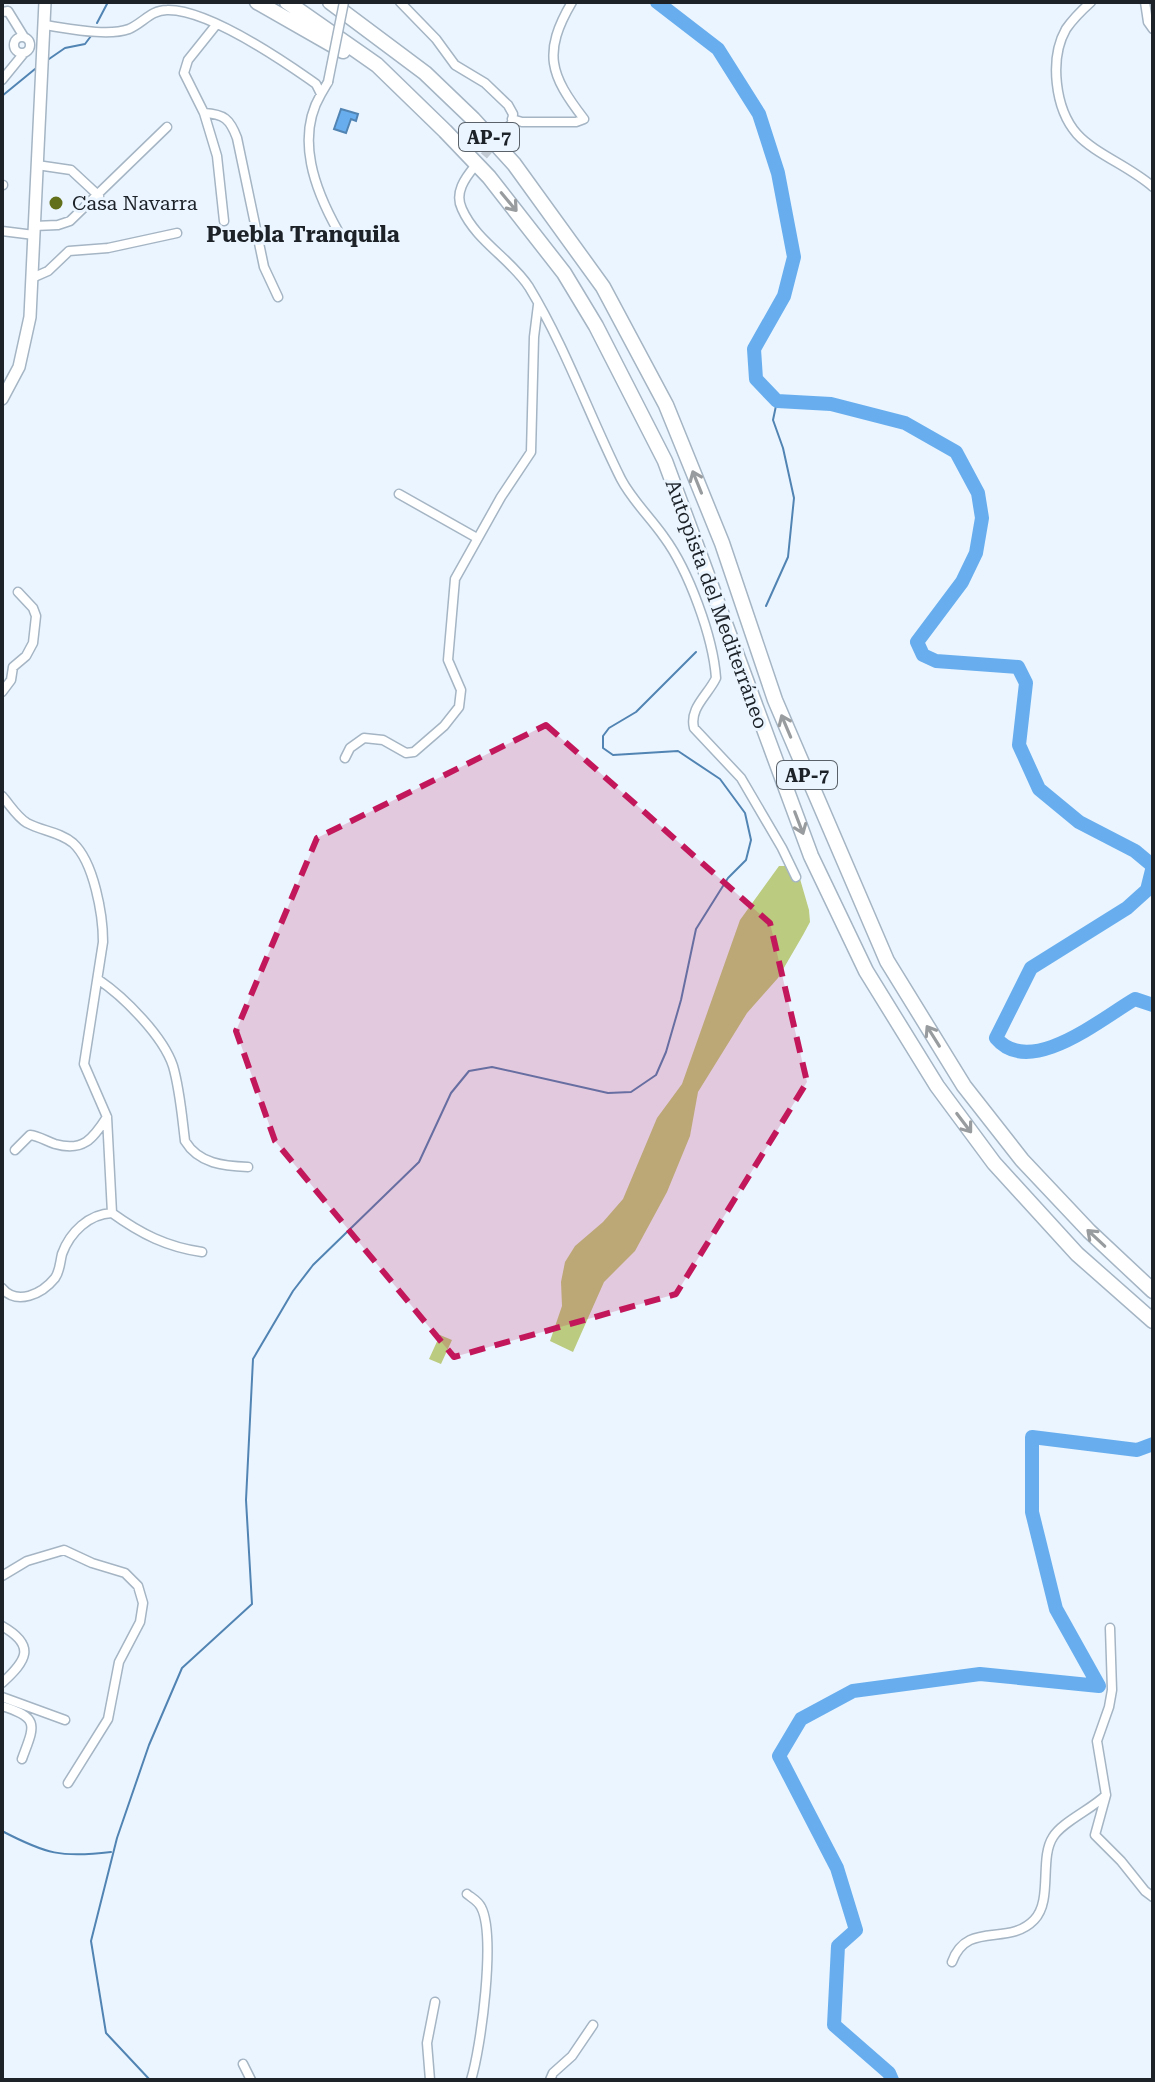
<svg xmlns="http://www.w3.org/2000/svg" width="1155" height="2082" viewBox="0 0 1155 2082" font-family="'Roboto Serif',serif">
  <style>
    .green { fill: #bbcb7f }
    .water { fill: #68aeee; stroke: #5184b3; stroke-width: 2 }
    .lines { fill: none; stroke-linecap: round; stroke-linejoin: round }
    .stream { stroke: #5184b3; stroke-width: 2 }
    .river { stroke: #68aeee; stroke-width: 14 }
    .street-tunnel { stroke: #c2cbd4; stroke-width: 8; stroke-dasharray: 8 4; stroke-linecap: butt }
    .street-casing { stroke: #a5b5c4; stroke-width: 11 }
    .secondary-casing { stroke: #a5b5c4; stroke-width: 14 }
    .highway-casing { stroke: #a5b5c4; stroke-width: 17 }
    .street { stroke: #fff; stroke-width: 8 }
    .secondary { stroke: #fff; stroke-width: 11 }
    .highway { stroke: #fff; stroke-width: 14 }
    .street-bridge-casing { stroke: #a5b5c4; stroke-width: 11; stroke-linecap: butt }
    .street-bridge { stroke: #fff; stroke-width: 8 }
    .oneway { stroke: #999c9e }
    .marked { fill: #c2185b; fill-opacity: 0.2; stroke: #c2185b; stroke-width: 6; stroke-dasharray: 16 10; stroke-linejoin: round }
    .poi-dot { fill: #62701b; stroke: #ebf5ff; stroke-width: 3 }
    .labels { text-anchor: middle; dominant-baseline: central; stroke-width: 6; stroke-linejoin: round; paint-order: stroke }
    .shield { fill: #ebf5ff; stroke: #5a6168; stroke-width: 2 }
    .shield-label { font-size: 18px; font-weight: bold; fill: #1c2228 }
    .poi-label { font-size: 20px; fill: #1c2228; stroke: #ebf5ff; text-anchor: start }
    .street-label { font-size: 20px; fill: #1c2228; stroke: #ebf5ff }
    .neighbourhood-label { font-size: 22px; font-weight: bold; fill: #1c2228; stroke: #ebf5ff }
  </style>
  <rect width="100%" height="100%" fill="#ebf5ff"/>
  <!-- green -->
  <path class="green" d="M779 866H788L798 872 809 910 810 922 803 935 778 978 747 1013 698 1092 690 1136 667 1192 635 1251 604 1282 573 1352 550 1341 562 1306 561 1282 565 1262 575 1246 603 1222 623 1199 657 1118 682 1084 740 920Z
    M440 1335 452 1340 441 1364 429 1359Z"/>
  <!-- water -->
  <path class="water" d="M341 109 358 114 356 121 351 119 346 133 334 129Z"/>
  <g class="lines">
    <!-- stream -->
    <path class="stream" d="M97 23 108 2
      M49 59 65 48 85 44 91 36
      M2 96 35 69
      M766 606 788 557 794 498 783 448 773 420 777 401
      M2 1831C46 1854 61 1858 111 1852
      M150 2080 106 2033 91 1941 117 1838 149 1745 182 1668 252 1604 246 1500 253 1359 293 1291 313 1265 419 1162 451 1093 469 1071 492 1067 608 1093 631 1092 656 1075 666 1052 681 1000 696 929 728 878 746 860 751 840 745 813 720 779 678 751 613 755 603 748V736L609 728 636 712 696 652"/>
    <!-- river -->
    <path class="river" d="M657 2 718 49 759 114 778 173 794 257 784 296 754 349 756 379 777 401 831 404 905 423 956 452 978 493 982 518 976 553 962 582 917 642 923 655 936 661 1018 667 1026 683 1019 745 1039 789 1079 822 1135 851 1153 866 1147 890 1127 908 1031 968 996 1038C1030 1079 1102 1018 1135 999L1153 1005
      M892 2080 889 2073 834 2025 838 1946 856 1930 837 1868 779 1756 801 1719 853 1691 980 1674 1099 1686 1056 1609 1032 1512V1437L1137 1450 1153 1444"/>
    <!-- street-tunnel -->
    <path class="street-tunnel" d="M476 165 496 142"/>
    <!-- street casing -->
    <g class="street-casing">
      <path id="street" d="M400 2 436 39 455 65 485 83 508 105 513 114 512 123 503 133
        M1091 2C1082 10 1073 19 1066 29 1049 59 1055 109 1077 134 1095 154 1131 167 1153 187
        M1145 2 1148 22 1153 29
        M2 12 8 11 24 37
        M44 25C67 28 107 37 129 29 143 23 151 10 167 10 206 9 276 56 309 79L316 84 321 94 328 82
        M216 25 188 60 184 73 204 113 217 156 224 221
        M14 45a8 8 0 1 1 16 0a8 8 0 1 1-16 0Z
        M2 80 24 53
        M321 94C295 138 315 190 338 231
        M204 113C224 114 230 119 237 138L264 267 278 297
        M512 119 522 122H576L584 119C550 75 542 53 572 2
        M37 165 71 170 99 196
        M475 166C465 178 454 193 462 209 476 241 511 259 529 287 566 348 589 415 621 479 632 500 650 517 664 537 689 571 713 637 716 678 708 695 689 708 694 728L741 778 782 848 796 877
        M2 185H3
        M34 226 58 225 70 221 167 127
        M2 231 34 235
        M32 278 48 271 69 251 108 248 177 233
        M399 494 477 538
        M2 692 11 680 13 667 26 656 33 643 36 616 33 608 18 592
        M345 758 350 748 364 738 383 740 406 753 414 752 444 726 459 707 461 690 448 660 455 579 501 497 531 452 534 337 538 305
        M2 796C10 805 17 817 27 823 42 831 60 832 73 843 94 862 103 915 103 942L84 1064 107 1117 112 1213C141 1234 167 1247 202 1252
        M99 980C124 997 163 1036 173 1066 180 1090 182 1117 185 1141 199 1164 224 1166 248 1167
        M15 1150 30 1135C39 1136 46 1141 55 1144 83 1152 93 1139 107 1117
        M2 1288C17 1306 42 1294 55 1278 60 1271 60 1262 62 1254 70 1232 89 1214 112 1213
        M2 1576 27 1561 64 1550 92 1563 125 1573 138 1586 143 1603 140 1622 119 1662 108 1719 68 1783
        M2 1626C37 1646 26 1661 2 1683
        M2 1697 65 1720
        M2 1706C41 1718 34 1726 22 1759
        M1106 1795 1095 1835 1121 1861 1145 1891 1153 1897
        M467 1894C472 1898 478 1901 481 1907 496 1935 481 2048 471 2080
        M952 1962C967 1920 1008 1947 1034 1920 1053 1901 1039 1858 1053 1837 1062 1822 1092 1809 1106 1795L1097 1741 1109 1707 1112 1690 1110 1628
        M243 2064 251 2080
        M430 2080 427 2043 435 2002
        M550 2080 553 2073 572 2056 593 2025"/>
    </g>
    <!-- secondary casing -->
    <g class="secondary-casing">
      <path id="secondary" d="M2 399 19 367 30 317 45 2"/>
    </g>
    <!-- highway casing -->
    <g class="highway-casing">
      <path id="highway" d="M257 2 343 51
        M287 2 377 65 445 131 489 177 564 273 596 326 665 461 811 856 866 971 937 1086 994 1163 1077 1254 1153 1321
        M330 2 425 73 473 119 514 164 603 287 666 405 722 543 775 700 887 961 964 1086 1022 1160 1089 1231 1153 1291"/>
    </g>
    <!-- street -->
    <use href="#street" class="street"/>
    <!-- secondary -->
    <use href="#secondary" class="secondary"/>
    <!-- highway -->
    <use href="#highway" class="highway"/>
    <!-- street-bridge casing -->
    <g class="street-bridge-casing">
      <path id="street-bridge" d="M328 82 344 2"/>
    </g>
    <!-- street-bridge -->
    <use href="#street-bridge" class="street-bridge"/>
  </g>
  <!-- one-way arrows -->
  <defs><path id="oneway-shaft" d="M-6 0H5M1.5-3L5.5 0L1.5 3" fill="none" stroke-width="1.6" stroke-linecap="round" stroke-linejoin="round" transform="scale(2)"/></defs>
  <g class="oneway">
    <use href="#oneway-shaft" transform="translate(509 202) rotate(50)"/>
    <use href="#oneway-shaft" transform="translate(697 482) rotate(-112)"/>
    <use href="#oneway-shaft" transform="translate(786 726) rotate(-113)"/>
    <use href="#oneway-shaft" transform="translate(799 823) rotate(69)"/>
    <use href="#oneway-shaft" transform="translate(933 1036) rotate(-122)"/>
    <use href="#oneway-shaft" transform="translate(964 1123) rotate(53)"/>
    <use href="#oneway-shaft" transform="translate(1096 1238) rotate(-137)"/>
  </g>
  <!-- marked area -->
  <path class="marked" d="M546 725 770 923 807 1082 676 1294 454 1357 275 1141 236 1031 317 838Z"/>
  <!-- markers -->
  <circle class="poi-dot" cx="56" cy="203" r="8"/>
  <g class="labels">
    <!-- shield labels -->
    <g class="shield">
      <rect x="459" y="123" width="60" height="28" rx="6"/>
      <rect x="777" y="761" width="60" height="28" rx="6"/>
    </g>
    <g class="shield-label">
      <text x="489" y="137">AP-7</text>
      <text x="807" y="775">AP-7</text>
    </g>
    <!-- poi labels -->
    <g class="poi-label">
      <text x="72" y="203">Casa Navarra</text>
    </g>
    <!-- street labels -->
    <g class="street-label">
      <text transform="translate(717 604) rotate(70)">Autopista del Mediterráneo</text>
    </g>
    <!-- neighbourhood labels -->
    <g class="neighbourhood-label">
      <text x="303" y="234">Puebla Tranquila</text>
    </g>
  </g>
  <!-- border -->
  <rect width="1155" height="2082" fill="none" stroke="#1c2228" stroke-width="8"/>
</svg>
